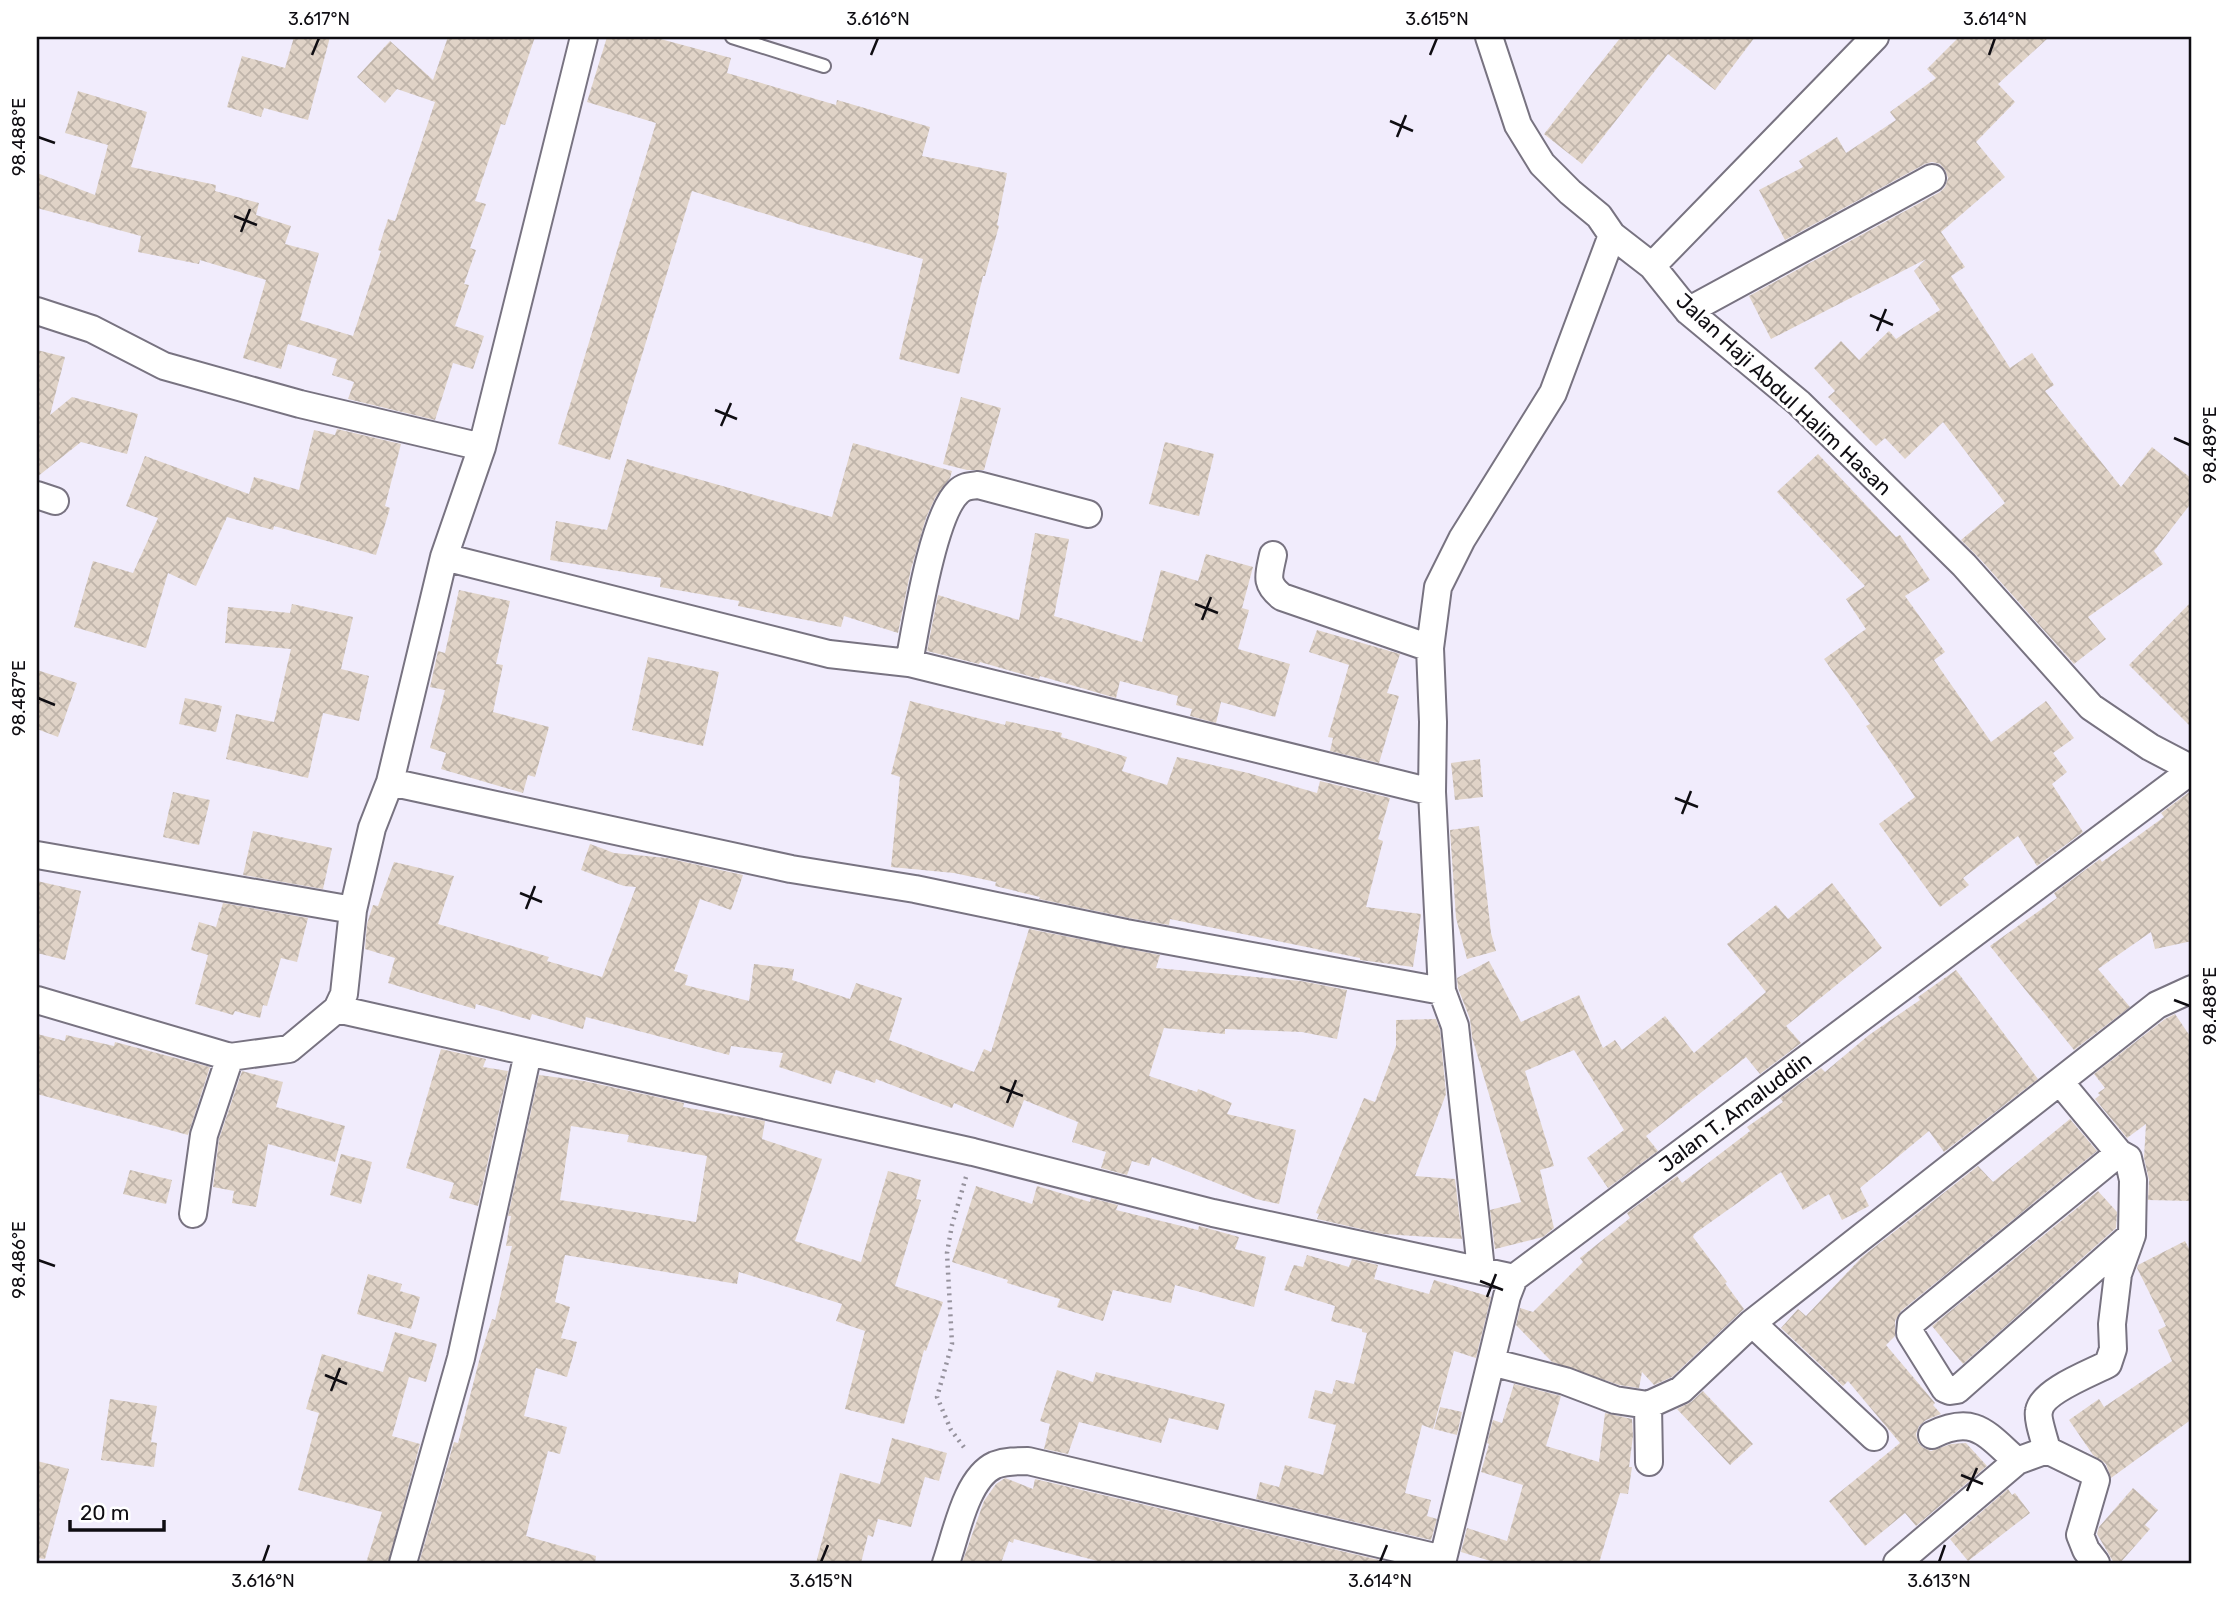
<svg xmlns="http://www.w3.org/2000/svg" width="2229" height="1600" viewBox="0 0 2229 1600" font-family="Rubik,sans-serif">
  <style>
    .building { fill: url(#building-cross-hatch); fill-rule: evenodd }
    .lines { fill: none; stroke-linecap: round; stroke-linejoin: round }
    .service-casing { stroke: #787381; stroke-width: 16 }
    .minor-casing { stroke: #787381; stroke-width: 30 }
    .path { stroke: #96929d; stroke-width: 4.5; stroke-dasharray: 2 5; stroke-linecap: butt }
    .service { stroke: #fff; stroke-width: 12 }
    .minor { stroke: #fff; stroke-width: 26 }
    .ticks { fill: none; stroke: #0f0d12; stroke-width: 2.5 }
    .labels { text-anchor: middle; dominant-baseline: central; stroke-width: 6; stroke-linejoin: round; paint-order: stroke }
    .street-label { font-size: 21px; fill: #0f0d12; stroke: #fff }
    .neatline { fill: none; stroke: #0f0d12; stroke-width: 2.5 }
    .ticks-label { font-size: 18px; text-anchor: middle; fill: #0f0d12 }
  </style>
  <defs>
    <pattern id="building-cross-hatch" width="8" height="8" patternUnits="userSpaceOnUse" patternTransform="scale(1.75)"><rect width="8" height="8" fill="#e0d3c7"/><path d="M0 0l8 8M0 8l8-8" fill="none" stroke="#bfb4aa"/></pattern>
  </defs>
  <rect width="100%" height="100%" fill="#f1ecfc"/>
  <!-- building -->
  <path class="building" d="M294 37H330L308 120 264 108 261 117 227 107 242 56 285 68Z
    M448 37H535L505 125 501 124 475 201 486 204 470 248 476 250 464 284 469 285 455 326 484 336 473 369 453 363 435 420 348 399 354 382 332 375 337 359 288 344 281 369 243 358 266 280 200 260 199 264 138 252 141 236 37 208V173L95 195 108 145 65 133 78 91 147 112 131 167 216 185 215 191 259 203 256 215 291 226 285 244 319 253 300 320 353 336 381 251 378 250 388 219 395 221 435 102 397 89 385 103 357 77 390 41 433 80Z
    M607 37H653L731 58 727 73 836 105 837 100 930 127 922 156 1007 173 997 225 999 226 985 276H983L959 374 899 359 923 259 801 225 692 191 610 460 558 444 656 123 587 102Z
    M1621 37H1755L1715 90 1668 54 1582 164 1544 134Z
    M1959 37H2049L1998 84 2015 102 1976 142 2005 177 1941 232 1965 267 1951 276 2010 368 2032 353 2054 385 2045 391 2121 487 2152 447 2192 479V502L2154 551 2163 564 2088 617 2106 639 2074 664 1981 560 1961 540 2005 503 1943 422 1905 459 1885 438 1876 446 1868 438 1828 397 1835 391 1814 368 1841 341 1859 360 1889 331 1896 339 1940 310 1914 271 1926 259 1771 339 1749 296 1940 192 1945 187 1948 178 1945 170 1940 164 1932 162 1925 164 1785 240 1759 190 1803 167 1799 161 1837 137 1846 153 1896 120 1890 112 1936 78 1927 69Z
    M37 350 65 357 50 415 72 397 138 414 127 454 81 442 37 477Z
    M961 397 1001 408 984 470H967L943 464Z
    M337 429 401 444 385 506 390 508 376 555 274 526 273 530 227 517 196 586 168 573 146 648 74 627 93 561 133 573 158 518 126 506 145 456 249 494 254 477 299 490 314 430 335 435Z
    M1165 442 1214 454 1199 516 1149 504Z
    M853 443 952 471 950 478 935 498 926 518 911 569 898 633 844 616 841 627 738 606 739 601 660 587 661 578 550 560 556 521 607 530 627 459 832 517Z
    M1818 454 1896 537 1900 535 1930 580 1905 596 1945 652 1934 660 1991 742 2046 701 2074 738 2053 753 2067 772 2052 784 2083 832 2037 866 2018 836 1963 878 1969 885 1940 907 1879 824 1915 797 1866 726 1870 724 1824 659 1866 629 1846 599 1865 586 1777 492Z
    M1035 533 1069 539 1054 616 1142 642 1161 570 1198 581 1206 554 1253 567 1242 608 1249 610 1238 649 1290 664 1275 717 1221 702 1216 723 1190 716 1192 709 1176 705 1178 696 1120 681 1116 698 1040 676 1039 679 980 662 979 664 927 651 938 595 1019 620Z
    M459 590 510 601 496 664 503 665 493 712 549 727 535 777 528 775 523 793 441 769 446 753 430 748 445 690 430 687 438 651 445 653Z
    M2192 601V728L2129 665Z
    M292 604 353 617 341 669 369 676 359 721 323 713 308 778 226 759 236 714 274 722 291 649 225 643 228 607 290 613Z
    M1317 630 1400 654 1387 693 1399 696 1379 763 1330 751 1333 738 1328 737 1349 665 1309 652Z
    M648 657 719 672 703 746 632 730Z
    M37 670 77 683 58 737 37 729Z
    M185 698 222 706 216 732 179 724Z
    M910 701 1005 725 1006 721 1062 733 1061 737 1127 757 1122 771 1167 785 1177 757 1248 773 1317 793 1320 781 1390 798 1378 839 1383 841 1366 907 1421 914 1413 967 1360 960V958L1170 919 1169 925 1129 918 1039 899 1040 897 995 886 996 882 954 873 891 867 900 777 891 774Z
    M1480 759 1483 797 1455 800 1451 763Z
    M2192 790V941L2155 949 2151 932 2098 969 2130 1007 2074 1050 1990 946 2057 898 2054 893 2100 859 2102 862 2164 817 2161 813Z
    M173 792 210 800 199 845 163 837Z
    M1479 826 1491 933 1496 951 1467 959 1456 918 1450 830Z
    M253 831 332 848 323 889 243 875Z
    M590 844 614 853 667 858 743 875 731 910 700 899 674 971 688 975 685 985 749 1001 754 964 794 969 792 980 850 999 856 983 902 998 889 1040 974 1072 984 1049 991 1052 1029 929 1160 955 1156 968 1301 981 1347 990 1337 1039 1302 1032 1225 1029V1034L1164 1028 1149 1076 1197 1092 1198 1089 1232 1103 1227 1114 1296 1130 1279 1204 1256 1199 1152 1157 1149 1166 1132 1161 1127 1175 1101 1168 1106 1152 1072 1142 1078 1122 1024 1100 1013 1128 954 1103 952 1108 876 1079 875 1083 836 1070 831 1084 779 1067 783 1053 731 1046 729 1055 586 1017 583 1029 532 1014 530 1020 476 1004 475 1009 388 983 395 958 365 949 367 924 373 905 378 906 394 862 454 876 438 924 549 957 547 961 602 977 636 887 624 886 581 870Z
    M37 881 81 891 65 960 37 953Z
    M1832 883 1882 948 1786 1026 1801 1043 1760 1074 1746 1057 1646 1136 1658 1151 1608 1188 1587 1158 1624 1130 1574 1050 1525 1071 1554 1166 1540 1170 1554 1228 1543 1237 1495 1249 1490 1210 1521 1202 1472 1037 1470 1019 1458 988 1457 978 1489 961 1521 1022 1579 995 1603 1048 1615 1040 1622 1050 1665 1016 1694 1053 1766 992 1727 944 1776 905 1788 919Z
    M223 903 308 918 297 962 281 958 267 1006 263 1005 260 1018 235 1011 233 1015 195 1004 208 955 191 950 199 922 216 927Z
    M1956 970 2038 1079 1944 1152 1929 1131 1860 1188 1869 1206 1842 1220 1829 1194 1803 1210 1781 1172 1694 1234 1693 1237 1727 1282 1725 1283 1744 1309 1672 1377 1654 1385 1642 1372 1639 1388 1619 1385 1552 1362 1516 1325 1520 1308 1533 1312 1583 1262 1580 1258 1630 1218 1627 1213 1677 1176 1682 1183 1750 1131 1747 1127 1783 1102 1780 1098 1821 1068 1825 1072 1869 1035 1920 1000 1918 997Z
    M2175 1014 2192 1039V1201L2148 1200 2149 1180 2144 1158 2146 1124 2127 1138 2095 1099 2100 1095 2098 1093 2105 1088 2094 1074 2165 1019Z
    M1436 1019 1440 1030 1446 1094 1415 1176 1455 1179 1462 1239 1383 1234 1317 1219 1319 1214 1316 1213 1364 1098 1375 1102 1396 1046V1020Z
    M37 1034 65 1041 66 1035 114 1046 115 1042 210 1067 188 1135 37 1094Z
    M441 1049 486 1059 483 1067 508 1071 478 1206 449 1198 454 1183 406 1168Z
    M242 1071 283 1082 276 1107 345 1126 335 1162 268 1144 256 1207 232 1203 234 1191 213 1187 219 1139Z
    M539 1075 584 1081 684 1103 683 1107 765 1121 762 1139 822 1159 795 1241 861 1262 888 1171 921 1180 916 1199 921 1200 895 1286 943 1302 926 1351 924 1350 904 1424 845 1409 865 1331 836 1321 842 1304 739 1272 737 1284 565 1255 555 1302 570 1307 561 1338 577 1342 567 1377 536 1368 524 1416 567 1427 560 1454 548 1451 526 1536 596 1556 595 1563H419L454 1442 458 1443 480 1357 492 1319 495 1320 512 1246H506L511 1216H508ZM571 1126 629 1135 627 1142 707 1156 696 1222 560 1200Z
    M2070 1119 2097 1151 1901 1311 1895 1321V1336L1886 1345 1935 1403 1933 1405 1941 1414 1926 1420 1919 1426 1916 1434 1918 1442 1922 1447 1931 1451 1951 1444 1966 1443 1987 1466 1916 1526 1905 1513 1865 1546 1829 1501 1900 1443 1848 1381 1843 1386 1781 1328 1798 1309 1806 1316 1862 1257 1978 1166 1993 1182Z
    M341 1154 372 1162 361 1204 330 1195Z
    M130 1170 172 1180 166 1204 123 1194Z
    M976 1186 1032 1204 1037 1186 1090 1202 1091 1198 1118 1205 1116 1210 1198 1230 1199 1226 1239 1237 1235 1249 1266 1257 1254 1307 1175 1285 1171 1303 1113 1290 1103 1321 1057 1307 1060 1299 1007 1283 1008 1280 952 1262Z
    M2098 1191 2117 1212 2116 1228 1963 1364 1932 1326Z
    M2185 1241 2192 1254V1419L2111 1478 2106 1464 2093 1455 2069 1420 2099 1399 2104 1407 2172 1361 2158 1330 2166 1326 2137 1268 2138 1265Z
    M1307 1255 1349 1267 1352 1259 1378 1265 1374 1279 1429 1294 1434 1280 1491 1297 1476 1358 1454 1351 1433 1429 1422 1425 1405 1493 1431 1500 1427 1516 1437 1519 1431 1540 1256 1499 1260 1482 1279 1487 1285 1465 1323 1475 1336 1425 1308 1418 1315 1390 1332 1394 1336 1380 1354 1384 1367 1333 1362 1332V1329L1331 1321 1335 1306 1284 1290 1294 1265 1303 1267Z
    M368 1274 402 1284 400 1291 420 1297 411 1329 357 1314Z
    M395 1332 437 1344 426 1382 409 1377 392 1436 420 1444 388 1563H366L382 1512 298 1490 319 1413 306 1409 322 1354 383 1372Z
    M1057 1370 1093 1382 1096 1372 1225 1404 1218 1430 1169 1418 1161 1443 1079 1422 1068 1454 1044 1449 1050 1424 1040 1421Z
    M1514 1384 1561 1396 1546 1446 1599 1462 1605 1413 1632 1419 1633 1436 1629 1467H1632L1628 1494 1620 1493 1599 1563H1497L1461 1552 1467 1528 1507 1541 1523 1485 1481 1472 1489 1444 1487 1443 1493 1420 1502 1423Z
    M1703 1391 1753 1444 1730 1465 1677 1409 1691 1402Z
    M110 1399 157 1406 151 1442 157 1443 154 1467 101 1460Z
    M1440 1407 1462 1412 1457 1435 1434 1429Z
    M892 1438 947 1453 939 1481 925 1477 911 1527 878 1519 873 1537 868 1535 861 1563H816L840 1473 880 1484Z
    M37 1461 69 1469 45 1559 37 1558Z
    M1005 1478 1033 1489 1035 1479 1392 1563H1105L1014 1539 1013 1543 1009 1541 1001 1563H962L984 1501 996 1484Z
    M2133 1488 2158 1510 2145 1525 2150 1529 2120 1563H2114L2097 1534 2099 1527Z
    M2008 1489 2012 1495 2015 1493 2030 1513 1968 1561 1950 1539Z"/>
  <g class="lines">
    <!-- service casing -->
    <g class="service-casing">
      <path id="service" d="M732 37 824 66"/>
    </g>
    <!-- minor casing -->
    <g class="minor-casing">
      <path id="minor" d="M1489 37 1518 125 1542 164 1570 192 1599 216 1612 235 1652 266 1688 311 1799 403 1964 565 2091 707 2150 747 2192 769
        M1652 266 1875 37
        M37 311 92 329 164 366 300 404 482 447
        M1688 311 1932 178
        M37 495 55 501
        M1273 555C1269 575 1264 583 1282 597L1430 648
        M444 557 829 654 909 663 1432 792
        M909 663C916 626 933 515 958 492 964 486 970 486 978 485L1088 514
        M390 782 791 869 915 889 1126 933 1442 991
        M37 855 353 910
        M37 1000 230 1057 289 1049 337 1009 344 994 353 910 372 828 390 782 444 557 482 447 584 37
        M337 1009 973 1152 1213 1213 1514 1278
        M2119 1153 1911 1323 1910 1333 1945 1389 1950 1391 1957 1390 2132 1235
        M193 1214 204 1135 230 1057
        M1481 1270 1455 1026 1442 991 1432 792 1433 722 1430 648 1438 587 1462 539 1553 393 1612 235
        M1752 1323 1874 1437
        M1491 1362 1565 1381 1615 1400 1648 1405 1681 1390 1752 1323 2157 1005 2192 989
        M1648 1405 1649 1462
        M1932 1435C1975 1414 1986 1434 2017 1461
        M2047 1450C2045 1441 2037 1419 2039 1411 2042 1391 2091 1373 2108 1364L2113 1349 2112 1324 2118 1274 2132 1235 2133 1180 2128 1158 2119 1153 2060 1082
        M403 1563 461 1358 528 1053
        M946 1563C956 1535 966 1478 995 1465 1006 1461 1017 1461 1028 1461L1443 1559
        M1442 1563 1507 1296 1514 1278 2192 770
        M1897 1563 2017 1461 2047 1450 2092 1472 2096 1480 2080 1535 2086 1550 2096 1563"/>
    </g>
    <!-- path -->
    <path class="path" d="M966 1177 952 1225 947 1253 952 1344 937 1397 951 1430 966 1450"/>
    <!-- service -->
    <use href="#service" class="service"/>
    <!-- minor -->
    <use href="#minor" class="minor"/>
  </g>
  <!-- ticks -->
  <path class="ticks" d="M312 55 319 38M871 55 878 38M1430 55 1437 38M1989 55 1995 38M1390 121 1413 131M38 137 55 143M1397 137 1406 115M234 216 257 225M241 232 250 209M1870 315 1893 325M1877 331 1886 309M715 410 737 419M721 426 731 403M2174 438 2190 445M1195 604 1218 613M1202 620 1211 597M38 698 55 705M1675 798 1698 807M1682 814 1691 791M520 893 542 902M526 909 535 886M2174 1000 2190 1006M1000 1087 1023 1096M1007 1103 1016 1080M38 1260 55 1266M1480 1281 1503 1290M1487 1297 1496 1274M325 1375 347 1384M331 1391 340 1368M1961 1475 1983 1484M1967 1491 1977 1468M263 1562 269 1545M821 1562 828 1545M1380 1562 1387 1545M1939 1562 1945 1545"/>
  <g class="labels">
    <!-- street labels -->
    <g class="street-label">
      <text transform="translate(1784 394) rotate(43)">Jalan Haji Abdul Halim Hasan</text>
      <text transform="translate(1735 1112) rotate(-37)">Jalan T. Amaluddin</text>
    </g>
  </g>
  <!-- border -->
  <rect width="2229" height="1600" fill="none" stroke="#ffffff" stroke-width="77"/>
  <!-- scale -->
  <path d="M70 1520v10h94v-10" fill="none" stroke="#0f0d12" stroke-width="3.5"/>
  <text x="80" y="1520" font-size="21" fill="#0f0d12" stroke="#ffffff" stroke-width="5" paint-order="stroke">20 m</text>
  <rect x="38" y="38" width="2152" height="1524" class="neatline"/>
  <g class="ticks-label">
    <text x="319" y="25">3.617°N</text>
    <text x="878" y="25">3.616°N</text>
    <text x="1437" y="25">3.615°N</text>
    <text x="1995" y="25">3.614°N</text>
    <text transform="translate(19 137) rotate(-90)" y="6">98.488°E</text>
    <text transform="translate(2210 445) rotate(-90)" y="6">98.489°E</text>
    <text transform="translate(19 698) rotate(-90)" y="6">98.487°E</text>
    <text transform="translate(2210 1006) rotate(-90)" y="6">98.488°E</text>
    <text transform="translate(19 1260) rotate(-90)" y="6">98.486°E</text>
    <text x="263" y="1587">3.616°N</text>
    <text x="821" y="1587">3.615°N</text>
    <text x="1380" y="1587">3.614°N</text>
    <text x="1939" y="1587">3.613°N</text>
  </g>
</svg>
